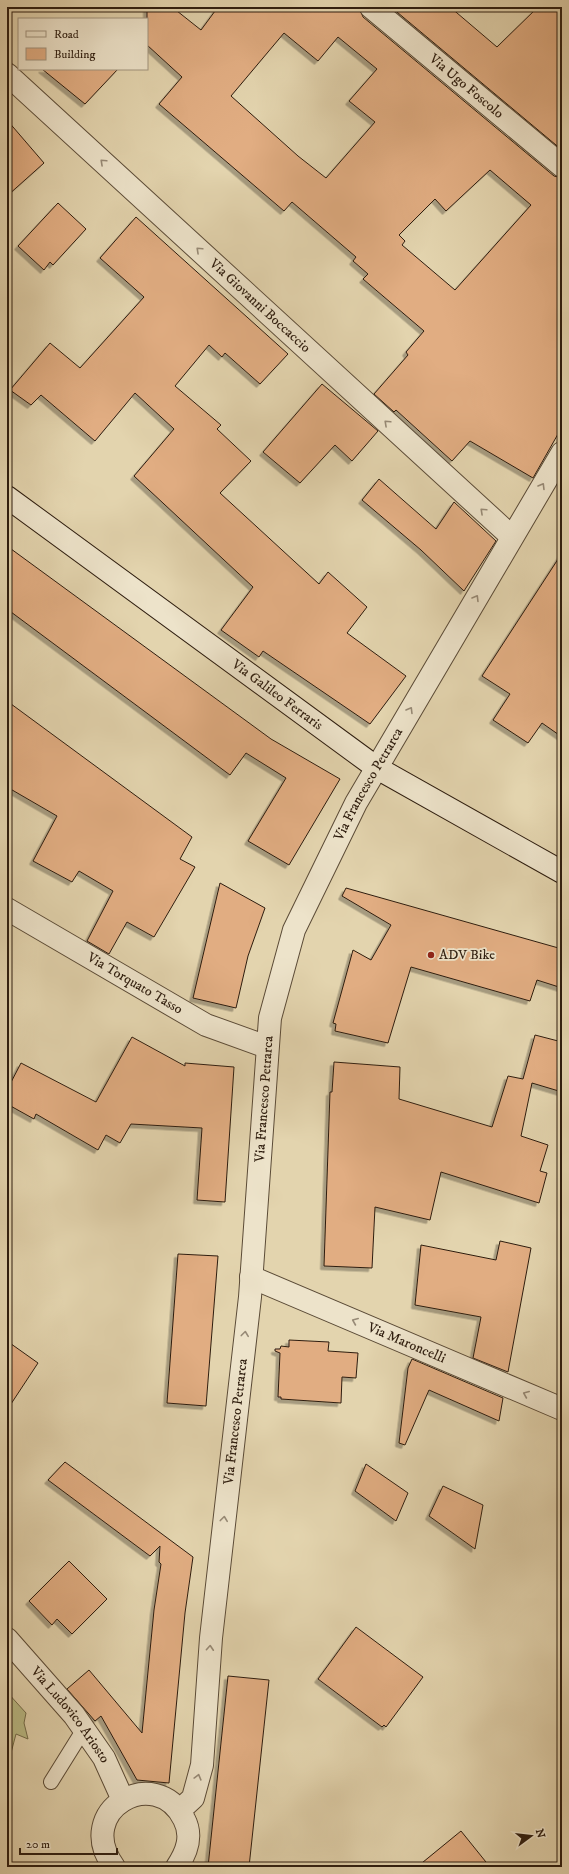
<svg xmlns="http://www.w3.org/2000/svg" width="569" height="1874" viewBox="0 0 569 1874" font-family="'IM FELL DW Pica',serif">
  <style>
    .green { fill: #babb86; stroke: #746c4a }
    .building { fill: #e1ad82; stroke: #2e1d0f; fill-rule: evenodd; filter: url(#shadow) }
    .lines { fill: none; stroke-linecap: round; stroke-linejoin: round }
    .service-casing { stroke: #5b4b37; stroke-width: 16 }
    .minor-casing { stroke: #5b4b37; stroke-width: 24 }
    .secondary-casing { stroke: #2e1d0f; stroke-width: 24 }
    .service { stroke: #ede3ca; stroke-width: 14 }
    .minor { stroke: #ede3ca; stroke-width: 22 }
    .secondary { stroke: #ede3ca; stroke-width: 22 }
    .oneway { stroke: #978a76 }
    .poi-dot { fill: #8f2418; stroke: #ede3ca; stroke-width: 1.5 }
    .labels { text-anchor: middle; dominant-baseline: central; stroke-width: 3.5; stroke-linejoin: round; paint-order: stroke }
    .street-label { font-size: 14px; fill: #2e1d0f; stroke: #ede3ca }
    .poi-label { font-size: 14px; fill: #2e1d0f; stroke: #ede3ca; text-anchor: start }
  </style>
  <defs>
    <filter id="shadow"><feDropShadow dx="-3.5" dy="3.5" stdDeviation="0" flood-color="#0004"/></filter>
  </defs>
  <rect width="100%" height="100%" fill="#e3d4ae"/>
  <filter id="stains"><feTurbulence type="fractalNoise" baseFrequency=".005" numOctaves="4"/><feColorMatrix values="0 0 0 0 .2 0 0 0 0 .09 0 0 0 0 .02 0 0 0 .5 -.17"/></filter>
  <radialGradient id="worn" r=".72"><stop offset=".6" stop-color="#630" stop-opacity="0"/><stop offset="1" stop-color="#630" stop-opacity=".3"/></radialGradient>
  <!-- green -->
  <path class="green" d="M7 1692 26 1713 24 1723 28 1739 16 1734 7 1768Z"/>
  <!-- building -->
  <path class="building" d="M147 7H172L201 30 218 7H359L363 17 554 176 562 178V427L533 478 470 441 452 461 396 410 394 412 374 394 408 355 406 352 424 331 363 279 368 274 353 261 356 257 292 202 284 211 159 104 182 77 147 45ZM284 33 318 61 338 37 377 69 349 101 375 122 326 178 298 156 231 96ZM490 170 531 205 455 290 402 245 405 241 399 235 435 199 446 211Z
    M391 7H450L497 47 538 7H562V150Z
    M42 69H118L85 104Z
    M7 120 44 163 7 196Z
    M58 203 86 229 53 265 50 262 44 270 18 246Z
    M136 217 288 354 260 384 225 353 222 357 209 345 175 386 221 425 217 429 251 461 220 493 319 584 328 572 367 607 347 633 406 676 370 724 263 651 259 657 221 630 253 587 134 476 174 429 135 393 95 441 41 395 31 405 10 390 50 343 80 368 144 297 100 258Z
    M322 384 378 431 352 461 335 445 300 483 263 452Z
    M379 479 436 529 454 502 496 541 464 591 421 550 362 500Z
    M7 546 271 739 340 779 289 865 248 841 286 778 246 753 230 775 7 609Z
    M562 553V737L542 723 528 743 493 720 510 694 482 676Z
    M7 701 192 837 180 859 195 867 154 937 127 922 109 954 87 941 113 891 79 871 72 882 33 861 57 816 7 787Z
    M220 883 265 908 248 956 236 1008 193 998Z
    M346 888 562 949V988L537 980 530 1001 411 967 388 1043 335 1031 336 1024 333 1023 353 950 371 960 391 925 342 896Z
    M535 1035 562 1042V1092L532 1083 521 1136 548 1145 540 1171 547 1173 539 1203 441 1172 430 1220 375 1207 372 1268 324 1266 330 1092H332L334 1062 400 1067 399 1099 492 1127 508 1076 523 1079Z
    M132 1037 185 1066V1063L234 1067 225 1202 197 1200 202 1128 131 1124 120 1143 106 1135 98 1150 36 1114 34 1119 7 1104V1090L21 1063 96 1102Z
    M500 1241 531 1248 508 1372 473 1358 481 1317 415 1305 421 1245 496 1260Z
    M178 1254 218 1256 206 1406 167 1403Z
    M289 1340 329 1342 328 1351 358 1353 356 1378 342 1377 341 1403 281 1399V1397H278L280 1353 275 1351V1349H280L281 1346 289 1347Z
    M7 1341 38 1363 7 1410Z
    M412 1359 503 1398 499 1421 429 1390 405 1445 399 1443 408 1368Z
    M65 1462 193 1557 185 1613 169 1783 137 1780 101 1716 95 1721 67 1689 89 1670 142 1733 154 1610 161 1564 159 1562 160 1546 150 1556 48 1480Z
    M366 1464 408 1493 396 1521 355 1491Z
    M443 1486 483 1505 475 1549 429 1516Z
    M69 1561 107 1599 72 1634 57 1619 52 1625 29 1601Z
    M356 1627 423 1677 386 1727 384 1725 382 1727 318 1679Z
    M228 1676 269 1680 249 1867H208Z
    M461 1831 490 1867H417Z"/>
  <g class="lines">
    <!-- service casing -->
    <g class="service-casing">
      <path id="service" d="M51 1782 84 1729"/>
    </g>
    <!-- minor casing -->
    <g class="minor-casing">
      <g id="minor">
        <path id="s1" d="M371 7 562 166"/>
        <path id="s2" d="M7 74 512 537"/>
        <path id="s3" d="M7 909 206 1025 267 1047"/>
        <path id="s4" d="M251 1277 562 1409"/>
        <path id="s5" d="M7 1639 74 1715 104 1758 123 1800"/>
        <path id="s6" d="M180 1810 193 1798 202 1765 211 1638 250 1297 270 1018 294 930 356 803 562 453"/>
        <path d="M114 1867C72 1810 156 1763 184 1819 193 1836 187 1852 177 1867"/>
      </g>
    </g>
    <!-- secondary casing -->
    <g class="secondary-casing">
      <g id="secondary">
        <path id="s7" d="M7 497 377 768 562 872"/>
      </g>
    </g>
    <!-- service -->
    <use href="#service" class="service"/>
    <!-- minor -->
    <use href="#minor" class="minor"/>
    <!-- secondary -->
    <use href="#secondary" class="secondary"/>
  </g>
  <!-- one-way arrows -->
  <defs><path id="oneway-chevron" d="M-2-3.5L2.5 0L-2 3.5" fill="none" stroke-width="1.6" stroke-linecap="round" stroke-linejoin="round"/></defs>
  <g class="oneway">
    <use href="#oneway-chevron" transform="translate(103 162) rotate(-137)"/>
    <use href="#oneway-chevron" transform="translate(199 250) rotate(-137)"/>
    <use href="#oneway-chevron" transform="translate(387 423) rotate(-137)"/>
    <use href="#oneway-chevron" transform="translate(542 486) rotate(-59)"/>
    <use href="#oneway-chevron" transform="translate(483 511) rotate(-137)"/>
    <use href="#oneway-chevron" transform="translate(476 598) rotate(-59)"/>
    <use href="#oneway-chevron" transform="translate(410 710) rotate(-59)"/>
    <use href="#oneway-chevron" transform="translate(355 1321) rotate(-157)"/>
    <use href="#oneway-chevron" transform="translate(245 1334) rotate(-83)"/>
    <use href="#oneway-chevron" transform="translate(526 1394) rotate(-157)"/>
    <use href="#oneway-chevron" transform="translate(224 1519) rotate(-83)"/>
    <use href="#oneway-chevron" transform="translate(210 1648) rotate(-86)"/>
    <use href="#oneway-chevron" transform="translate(198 1777) rotate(-75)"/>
  </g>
  <!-- markers -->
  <circle class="poi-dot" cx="431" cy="955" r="4"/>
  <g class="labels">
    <!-- street labels -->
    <g class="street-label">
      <text stroke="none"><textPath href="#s1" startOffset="124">Via Ugo Foscolo</textPath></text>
      <text stroke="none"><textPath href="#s2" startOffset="343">Via Giovanni Boccaccio</textPath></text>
      <text stroke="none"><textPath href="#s7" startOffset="335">Via Galileo Ferraris</textPath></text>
      <text stroke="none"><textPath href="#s6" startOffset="1057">Via Francesco Petrarca</textPath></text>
      <text stroke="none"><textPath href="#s3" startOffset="148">Via Torquato Tasso</textPath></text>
      <text stroke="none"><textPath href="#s6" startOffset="721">Via Francesco Petrarca</textPath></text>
      <text stroke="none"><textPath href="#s4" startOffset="169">Via Maroncelli</textPath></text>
      <text stroke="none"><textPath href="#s6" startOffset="397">Via Francesco Petrarca</textPath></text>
      <text stroke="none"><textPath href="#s5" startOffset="99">Via Ludovico Ariosto</textPath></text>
    </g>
    <!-- poi labels -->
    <g class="poi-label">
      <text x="439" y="955">ADV Bike</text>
    </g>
  </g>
  <!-- margin -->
  <rect width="569" height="1874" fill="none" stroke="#e3d4ae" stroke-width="24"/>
  <rect x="8" y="8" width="553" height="1858" fill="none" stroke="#2e1d0f" stroke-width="2"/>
  <rect x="12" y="12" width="545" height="1850" fill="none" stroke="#2e1d0f"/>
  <!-- legend -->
  <rect x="18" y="18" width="130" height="52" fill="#ede3ca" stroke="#a1947f"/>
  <rect x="26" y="31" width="20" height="6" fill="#ede3ca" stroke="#a1947f"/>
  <text x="54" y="38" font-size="12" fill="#2e1d0f">Road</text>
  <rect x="26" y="48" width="20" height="12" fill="#e1ad82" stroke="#a1947f"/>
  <text x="54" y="58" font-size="12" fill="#2e1d0f">Building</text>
  <!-- north arrow -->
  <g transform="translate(531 1836) rotate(75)" stroke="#ede3ca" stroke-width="3" paint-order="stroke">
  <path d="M0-3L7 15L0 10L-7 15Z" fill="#2e1d0f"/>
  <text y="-6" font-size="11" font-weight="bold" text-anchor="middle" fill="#2e1d0f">N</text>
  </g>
  <!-- scale -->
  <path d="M20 1848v6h97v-6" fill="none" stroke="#2e1d0f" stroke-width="2"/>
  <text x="26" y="1848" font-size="12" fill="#2e1d0f" stroke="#ede3ca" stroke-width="3" paint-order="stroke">20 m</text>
  <rect width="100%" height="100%" filter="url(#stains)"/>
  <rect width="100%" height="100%" fill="url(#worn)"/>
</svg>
